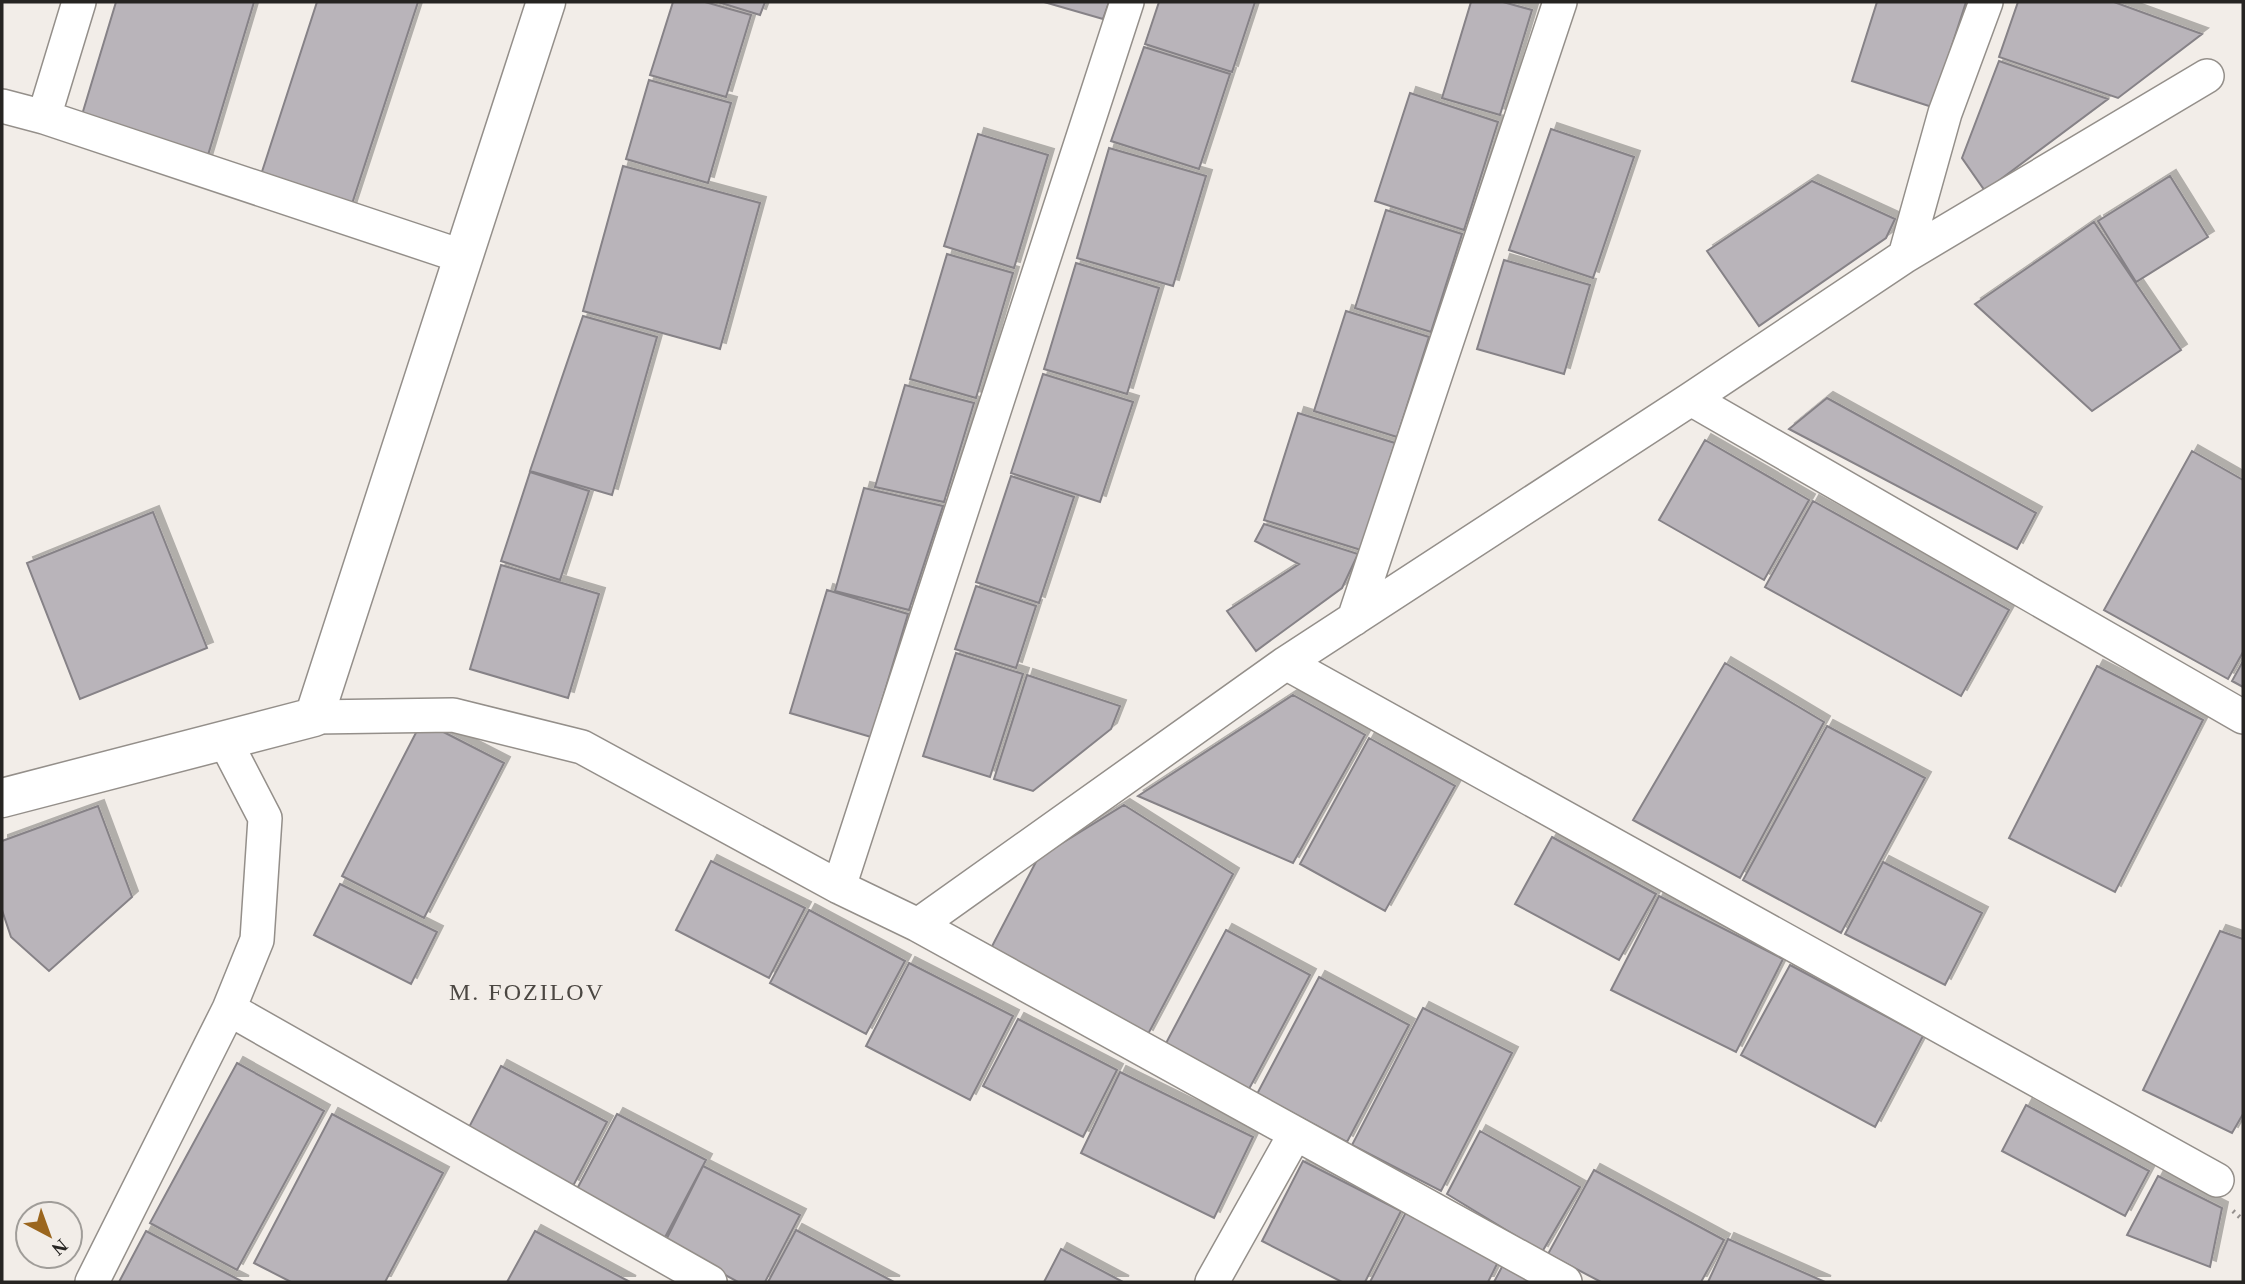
<svg xmlns="http://www.w3.org/2000/svg" width="2245" height="1284" viewBox="0 0 2245 1284" font-family="Georgia,serif">
  <style>
    .building { fill: #b9b4ba; stroke: #868287; stroke-width: 2; filter: url(#shadow) }
    .lines { fill: none; stroke-linecap: round; stroke-linejoin: round }
    .minor-casing { stroke: #948f8a; stroke-width: 36 }
    .tertiary-casing { stroke: #948f8a; stroke-width: 41 }
    .path { stroke: #95918e; stroke-width: 4.5; stroke-dasharray: 2 5; stroke-linecap: butt }
    .minor { stroke: #fff; stroke-width: 33 }
    .tertiary { stroke: #fff; stroke-width: 38 }
    .labels { text-anchor: middle; dominant-baseline: central; stroke-width: 5; stroke-linejoin: round; paint-order: stroke }
    .quarter-label { font-size: 24px; letter-spacing: 2px; fill: #4b4742; stroke: #f2ede8 }
  </style>
  <defs>
    <filter id="shadow"><feDropShadow dx="6" dy="-6" stdDeviation="0" flood-color="#0004"/></filter>
  </defs>
  <rect width="100%" height="100%" fill="#f2ede8"/>
  <!-- building -->
  <path class="building" d="M116 2H254L202 175 75 138Z
    M317 2H418L348 216 257 187Z
    M673 2H705L751 15 726 97 650 75Z
    M718 2H765L760 15Z
    M1044 2H1109L1103 19Z
    M1159 2H1255L1232 72 1145 44Z
    M1471 2H1503L1532 10 1500 115 1442 98Z
    M1877 2H1966L1932 107 1852 81Z
    M2018 2H2114L2202 34 2118 98 1999 57Z
    M1144 47 1230 74 1199 169 1111 141Z
    M1999 61 2108 99 1985 191 1962 158Z
    M649 80 731 103 708 183 626 159Z
    M1410 93 1498 122 1464 230 1375 201Z
    M1551 129 1634 157 1593 278 1509 250Z
    M978 134 1048 155 1014 268 944 246Z
    M1109 148 1206 176 1173 286 1077 258Z
    M623 166 760 203 720 349 583 311Z
    M2170 176 2208 237 2136 282 2098 221Z
    M1812 181 1895 219 1886 238 1759 326 1707 251Z
    M1386 210 1462 234 1431 332 1355 308Z
    M2094 222 2181 350 2092 411 1975 304Z
    M947 254 1013 273 976 398 910 379Z
    M1504 260 1590 285 1564 374 1477 349Z
    M1076 263 1159 288 1127 394 1044 369Z
    M1346 311 1429 337 1397 437 1314 411Z
    M583 316 657 337 612 495 530 471Z
    M1043 374 1133 402 1100 502 1011 473Z
    M905 385 974 403 944 502 875 487Z
    M1827 398 2036 513 2017 549 1789 429Z
    M1298 413 1395 443 1361 550 1264 520Z
    M1705 440 1809 500 1764 580 1659 520Z
    M2192 451 2243 480V652L2228 679 2104 610Z
    M530 472 589 491 560 580 501 561Z
    M1011 476 1074 497 1039 603 976 582Z
    M864 488 943 506 909 610 835 591Z
    M1813 501 2009 610 1961 696 1765 587Z
    M153 512 207 648 80 699 27 563Z
    M1264 524 1358 554 1342 588 1256 651 1227 611 1299 564 1255 541Z
    M501 565 599 594 568 698 470 669Z
    M976 586 1036 606 1016 668 955 649Z
    M827 590 908 614 871 737 790 713Z
    M956 653 1023 674 990 777 923 756Z
    M2243 661V687L2232 681Z
    M1725 663 1824 722 1740 878 1633 820Z
    M2097 666 2203 720 2115 892 2009 838Z
    M1027 675 1120 706 1111 729 1033 791 994 779Z
    M1293 695 1365 735 1293 863 1138 796Z
    M422 721 504 763 424 918 342 876Z
    M1827 726 1925 778 1841 933 1743 880Z
    M1369 738 1455 786 1385 911 1300 864Z
    M1124 805 1233 874 1147 1036 989 952 1038 858Z
    M98 806 132 897 49 971 11 937 2 910V841Z
    M1552 837 1656 894 1619 960 1515 904Z
    M711 861 805 908 769 978 676 930Z
    M1883 862 1982 913 1945 985 1845 934Z
    M340 884 437 932 411 984 314 935Z
    M1659 896 1783 959 1736 1052 1611 990Z
    M809 910 905 961 866 1034 770 983Z
    M1226 930 1310 975 1249 1089 1165 1045Z
    M2220 931 2243 939V1114L2232 1133 2143 1090Z
    M909 963 1013 1016 970 1100 866 1046Z
    M1790 965 1923 1036 1875 1127 1741 1055Z
    M1319 977 1409 1025 1347 1142 1257 1094Z
    M1423 1008 1512 1053 1441 1191 1352 1145Z
    M1018 1019 1117 1070 1083 1137 983 1086Z
    M237 1063 324 1111 237 1270 150 1223Z
    M501 1066 607 1122 573 1186 467 1131Z
    M1120 1072 1253 1137 1214 1218 1081 1153Z
    M2026 1105 2149 1171 2125 1216 2002 1151Z
    M332 1114 443 1173 385 1282H291L254 1263Z
    M617 1114 706 1160 663 1241 577 1189Z
    M1480 1131 1580 1187 1542 1252 1447 1194Z
    M1303 1161 1401 1211 1365 1282H1342L1262 1241Z
    M703 1166 800 1215 765 1282H738L665 1242Z
    M1594 1170 1724 1240 1701 1282H1601L1548 1254Z
    M2158 1176 2222 1208 2210 1267 2127 1235Z
    M1406 1212 1499 1260 1488 1282H1370Z
    M796 1230 894 1282H768Z
    M146 1231 243 1282H119Z
    M535 1231 630 1282H507Z
    M1728 1239 1825 1282H1708Z
    M1061 1249 1123 1282H1044Z
    M1504 1263 1543 1282H1494Z"/>
  <g class="lines">
    <!-- minor casing -->
    <g class="minor-casing">
      <path id="minor" d="M2 106 44 117 464 257
        M44 117 79 2
        M1905 256 1945 113 1986 2
        M1691 399 2243 717
        M1354 619 1560 2
        M1286 663 2217 1180
        M314 717 453 715 582 747 839 887 918 925 1565 1282
        M839 887 1127 2
        M918 925 1286 663 1691 399 1905 256 2207 76
        M229 1009 710 1282
        M92 1282 229 1009 257 940 265 818 224 739
        M1212 1282 1295 1134"/>
    </g>
    <!-- tertiary casing -->
    <g class="tertiary-casing">
      <path id="tertiary" d="M2 798 314 717 546 2"/>
    </g>
    <!-- path -->
    <path class="path" d="M2233 1211 2243 1220"/>
    <!-- minor -->
    <use href="#minor" class="minor"/>
    <!-- tertiary -->
    <use href="#tertiary" class="tertiary"/>
  </g>
  <g class="labels">
    <!-- quarter labels -->
    <g class="quarter-label">
      <text x="527" y="992">M. FOZILOV</text>
    </g>
  </g>
  <!-- border -->
  <rect width="2245" height="1284" fill="none" stroke="#262422" stroke-width="7"/>
  <!-- north arrow -->
  <g transform="translate(49 1235) rotate(139)"><circle r="33" fill="#f2ede8" stroke="#a09d99" stroke-width="2"/>
  <path d="M0-5L12 26L0 18L-12 26Z" fill="#9b661e"/>
  <text y="-10" font-size="19" font-weight="bold" text-anchor="middle" fill="#262422">N</text>
  </g>
</svg>
